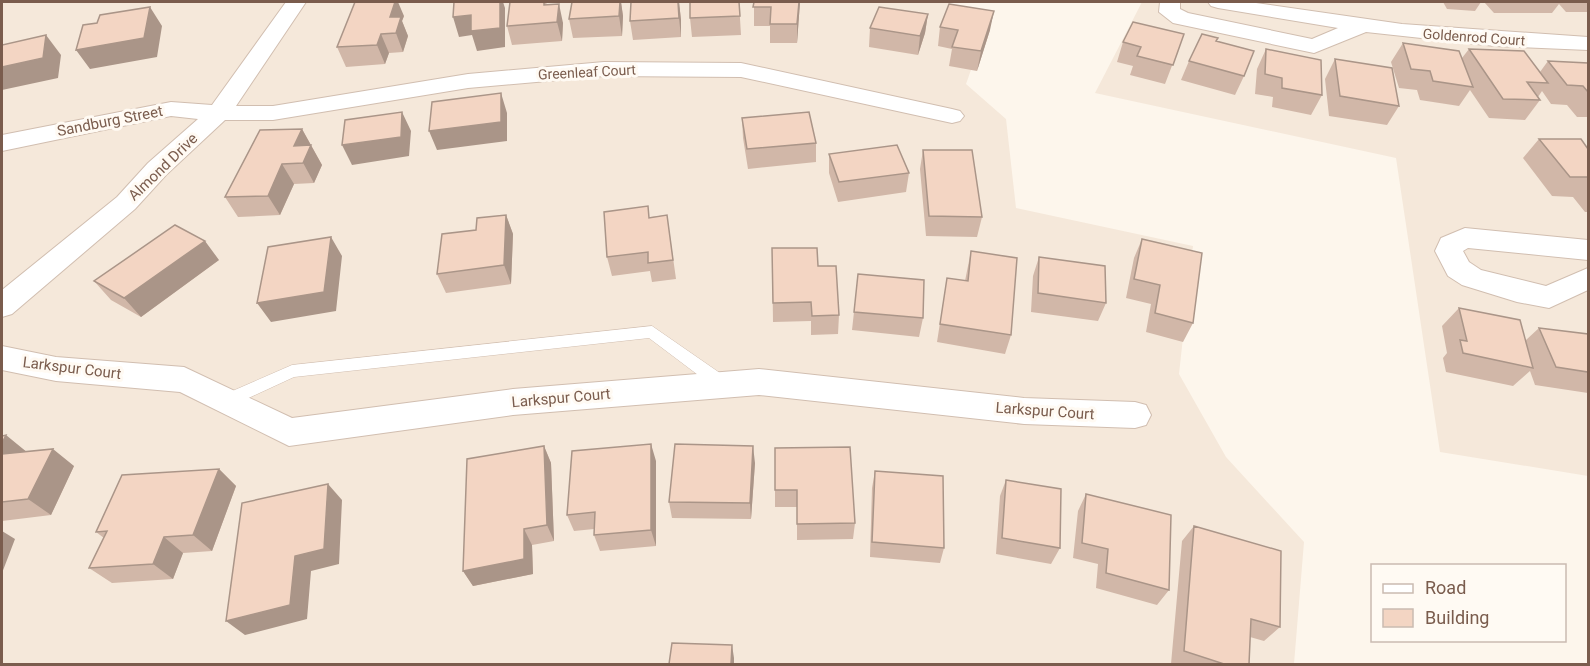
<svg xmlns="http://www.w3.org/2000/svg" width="1590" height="666" viewBox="0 0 1590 666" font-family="Roboto,sans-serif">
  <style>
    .residential { fill: #f5e8da }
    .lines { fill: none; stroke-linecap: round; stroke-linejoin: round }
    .service-casing { stroke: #d1beb0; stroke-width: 1 }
    .minor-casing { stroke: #d1beb0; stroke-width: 2 }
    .service { fill: #fff; fill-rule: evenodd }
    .minor { fill: #fff; fill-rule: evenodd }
    .wall { fill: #d1b7a8 }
    .shaded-wall { fill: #aa9588 }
    .building { fill: #f3d5c3; stroke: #aa9588; stroke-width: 1.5 }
    .labels { text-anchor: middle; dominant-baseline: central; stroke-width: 6; stroke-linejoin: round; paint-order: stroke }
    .far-street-label { font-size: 14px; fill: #7a5c4d; stroke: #fffaf3 }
    .street-label { font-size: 15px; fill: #7a5c4d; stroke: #fffaf3 }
  </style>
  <rect width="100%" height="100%" fill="#fdf6ec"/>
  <!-- residential -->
  <path class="residential" d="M2 2H950V8L989 19 966 84 1006 119 1016 208 1193 246 1179 374 1226 457 1304 542 1294 664H2Z
    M1142 2H1588V476L1440 452 1396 158 1095 93Z"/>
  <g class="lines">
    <!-- service casing -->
    <g class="service-casing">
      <path id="service" d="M652 326 730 380 732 385 730 390 724 391 718 390 649 338 294 377 227 408 221 406 219 401 221 396 292 365Z"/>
    </g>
    <!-- minor casing -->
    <g class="minor-casing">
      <path id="minor" d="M286 2H306L236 106H273L468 74 604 62 741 63 952 109 960 111 964 116 960 121 952 123 741 77 604 76 468 88 273 120H225L166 175 135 209 12 314 2 317V290L117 197 148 163 198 119 171 116 2 151V135L171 102 212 105Z
        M1160 2H1180V9L1188 13 1312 39 1338 28 1218 8 1211 6 1208 2H1249L1402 24 1588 37V50L1495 46 1366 32 1314 53 1173 23 1159 12Z
        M1465 228 1588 240V260L1468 248 1463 251 1469 262 1481 270 1546 286 1588 268V290L1549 308 1517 302 1462 285 1448 276 1435 251 1441 238Z
        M2 346 56 357 184 367 292 418 513 389 759 369 1024 398 1135 402 1146 405 1151 415 1146 425 1135 428 1024 424 759 395 513 415 289 446 180 392 56 381 2 370Z"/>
    </g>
    <!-- service -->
    <use href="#service" class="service"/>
    <!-- minor -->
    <use href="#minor" class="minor"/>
  </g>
  <!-- wall -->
  <path class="wall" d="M546 2 547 5 563 23 562 41 512 45 507 26Z
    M572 2H621L623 16 622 36 573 38 569 19Z
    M679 2 681 20V37L633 40 630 21Z
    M739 2 741 35 692 37 690 18Z
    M754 2H800L797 43H770V26H754Z
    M1437 2H1481L1475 11 1447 9 1443 2Z
    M1484 2H1588V12H1566L1559 4 1552 13H1494Z
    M928 14 925 33 918 55 869 47 870 28Z
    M404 16 402 21 408 36 403 52 389 53 385 64 346 67 337 47Z
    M940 27 990 30 977 71 949 66 952 49 938 46Z
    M1184 34 1165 84 1130 75 1133 66 1117 62 1123 42Z
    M1403 43 1462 58 1469 49 1540 72 1548 61 1588 63V117H1577L1567 105 1551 104 1542 91 1538 97 1540 100 1525 120 1489 118 1470 90 1459 106 1420 100 1417 90 1399 88 1391 62Z
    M1266 49 1322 95 1311 115 1272 107 1273 97 1255 94 1257 69Z
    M1335 59 1399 106 1387 125 1329 116 1325 79Z
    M1189 61 1244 76 1235 95 1181 80Z
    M742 118 816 143V162L748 169 743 138Z
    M302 129 322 165 314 183 294 184 280 215 238 217 225 197Z
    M1539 139 1588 149V212H1585L1573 197 1552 196 1523 158Z
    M923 150 982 217 977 237 926 236 920 169Z
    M829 154 909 173 906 192 838 202 829 173Z
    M506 215 513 234 511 284 446 293 437 274 476 230Z
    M667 215 676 279 652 282 650 271 612 276 607 257 650 217Z
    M1142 239 1193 323 1183 342 1146 332 1151 304 1126 298 1134 258Z
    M772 248 839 315 838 334 811 335V321L773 322Z
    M971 251 1011 335 1005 354 937 342 947 278 965 281Z
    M1039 257 1106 303 1098 321 1031 312 1033 276Z
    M219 260 141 317 111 300 94 281Z
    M1459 308 1526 340 1539 328 1588 334V393L1535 385 1530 371 1513 386 1446 372 1443 358 1447 353 1442 326Z
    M854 312 923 318 919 337 852 330Z
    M2 436 27 452 74 466 51 515 2 521Z
    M544 446 551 463 554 541 532 545 533 574 473 586 463 571Z
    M775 448 855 523 853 539 797 540V507H775Z
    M656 461V546L600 551 594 535V529L574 531 567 515Z
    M755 463 751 519 672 518 669 502Z
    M219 469 236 486 212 551 183 553 173 579 112 583 89 568 104 538 96 532Z
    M875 471 944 548 940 563 870 557 872 488Z
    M1006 480 1060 548 1051 564 996 554 1000 496Z
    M1086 494 1169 590 1157 605 1096 588 1098 564 1073 558 1078 511Z
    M1194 526 1280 627 1264 641 1250 637 1249 664H1171L1182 541Z"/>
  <!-- shaded-wall -->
  <path class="shaded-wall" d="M395 2H398L404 16 402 21 408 36 403 52 390 17Z
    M500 2H503L505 8V47L477 51 472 35 459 37 453 17 471 15Z
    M620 2H621L623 16 622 36 619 16Z
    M679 2 681 20V37L679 18Z
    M799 2H800L797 43V24Z
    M559 4 563 23 562 41 557 22Z
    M150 7 162 26 157 57 90 69 76 50Z
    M994 11 990 30 977 71 981 51Z
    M928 14 925 33 918 55 920 36Z
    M381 34 389 53 385 64 377 45Z
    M46 35 61 55 58 78 2 90V67Z
    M501 93 507 113V141L437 150 429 131Z
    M402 112 411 131 409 156 352 165 342 145Z
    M302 129 322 165 314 183 294 146Z
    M282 164 294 184 280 215 268 196Z
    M506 215 513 234 511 284 504 265Z
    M331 237 342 256 336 311 271 322 257 303Z
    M205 241 219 260 141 317 124 298Z
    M6 435 28 453 2 459V443Z
    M651 444 656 461V546L651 530Z
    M544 446 551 463 554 541 547 525Z
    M753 446 755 463 751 519 750 503Z
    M53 449 74 466 51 515 28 499Z
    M219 469 236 486 212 551 193 535Z
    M328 484 342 500 339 564 311 571 307 619 245 635 226 621 295 556Z
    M524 529 532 545 533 574 473 586 463 571Z
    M2 531 15 539 2 573Z
    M164 537 183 553 173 579 153 564Z
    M732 645 734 658V664H731Z"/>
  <!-- building -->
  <path class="building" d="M355 2H395L390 17H401L396 33 381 34 377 45 337 47Z
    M454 2H500V28L471 31V15L453 17Z
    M510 2H544V5L559 4 557 22 507 26Z
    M572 2H620L619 16 569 19Z
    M631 2H678L679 18 630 21Z
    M690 2H739L740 16 690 18Z
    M754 2H799L797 24H770L771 7H753Z
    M949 4 994 11 981 51 952 47 958 30 940 27Z
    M150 7 144 38 76 50 83 25 97 23 100 15Z
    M879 7 928 14 920 36 870 28Z
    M1133 22 1184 34 1173 65 1137 56 1141 47 1123 42Z
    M1202 34 1218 38 1216 41 1254 51 1244 76 1189 61Z
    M46 35 43 58 2 67V45Z
    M1403 43 1459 51 1473 87 1433 81 1430 71 1411 69Z
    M1266 49 1321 60 1322 95 1282 88V78L1265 74Z
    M1469 49 1524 51 1548 83 1527 82 1540 100 1503 99Z
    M1335 59 1392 68 1399 106 1340 96Z
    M1548 61 1588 63V92L1583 86 1567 85Z
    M501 93V122L429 131 432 102Z
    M402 112 401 137 342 145 345 120Z
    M809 112 816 143 747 149 742 118Z
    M302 129 294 146 311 145 303 163 282 164 268 196 225 197 260 130Z
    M1539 139H1581L1588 149V177H1570Z
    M897 145 909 173 839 182 829 154Z
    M923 150H972L982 217 929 216Z
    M648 206 649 218 667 215 673 260 648 263V252L607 257 604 212Z
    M506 215 504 265 437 274 442 234 476 230 477 218Z
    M175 225 205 241 124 298 94 281Z
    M331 237 324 292 257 303 268 247Z
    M1142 239 1202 253 1193 323 1155 313 1160 285 1134 279Z
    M772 248H817L818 266H836L839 315 812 316 811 302 773 303Z
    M971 251 1017 258 1011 335 940 324 947 278 968 281Z
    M1039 257 1105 266 1106 303 1038 293Z
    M858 274 924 280 923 318 854 312Z
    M1459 308 1520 320 1533 368 1463 353 1460 340 1467 341Z
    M1539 328 1588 334V372L1556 367Z
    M6 435 2 443V436Z
    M651 444V530L594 535 595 512 567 515 572 451Z
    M675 444 753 446 750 503 669 502Z
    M544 446 547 525 524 529V559L463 571 467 459Z
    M850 447 855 523 797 524V490H775V448Z
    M53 449 28 499 2 502V454Z
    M219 469 193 535 164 537 153 564 89 568 107 531 96 532 122 475Z
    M875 471 943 476 944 548 872 542Z
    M1006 480 1061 489 1060 548 1002 538Z
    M328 484 324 549 295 556 290 605 226 621 242 503Z
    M1086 494 1171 515 1169 590 1106 573 1108 549 1082 543Z
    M1194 526 1281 551 1280 627 1251 619 1249 664H1224L1184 651Z
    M672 643 732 645 731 664H669Z"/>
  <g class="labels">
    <!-- far-street labels -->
    <g class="far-street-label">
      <text transform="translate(1474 37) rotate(4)">Goldenrod Court</text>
      <text transform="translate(587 72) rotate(-3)">Greenleaf Court</text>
    </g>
    <!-- street labels -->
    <g class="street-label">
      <text transform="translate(110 121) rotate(-11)">Sandburg Street</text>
      <text transform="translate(163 167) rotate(-44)">Almond Drive</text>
      <text transform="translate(72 368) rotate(7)">Larkspur Court</text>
      <text transform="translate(561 398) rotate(-5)">Larkspur Court</text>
      <text transform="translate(1045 411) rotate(4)">Larkspur Court</text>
    </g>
  </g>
  <!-- border -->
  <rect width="1590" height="666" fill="none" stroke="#7a5c4d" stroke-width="6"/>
  <!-- legend -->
  <rect x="1371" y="564" width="195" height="78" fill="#fffaf3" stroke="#cabbb1" stroke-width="1.5"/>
  <rect x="1383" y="584" width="30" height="9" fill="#ffffff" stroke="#cabbb1" stroke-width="1.5"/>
  <text x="1425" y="594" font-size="18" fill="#7a5c4d">Road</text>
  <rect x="1383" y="609" width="30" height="18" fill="#f3d5c3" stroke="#cabbb1" stroke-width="1.5"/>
  <text x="1425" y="624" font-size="18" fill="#7a5c4d">Building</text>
</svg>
